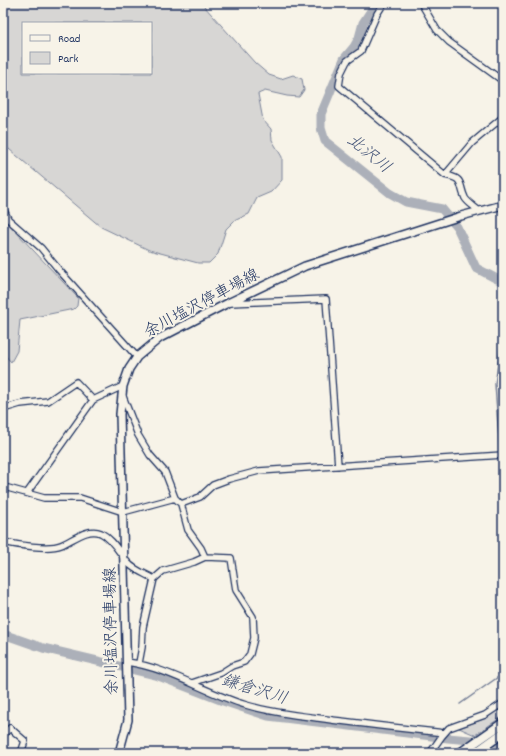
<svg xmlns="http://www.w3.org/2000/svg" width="506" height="756" viewBox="0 0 506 756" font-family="Dekko,'Klee One',sans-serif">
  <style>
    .green { fill: #d7d6d4; stroke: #798299; fill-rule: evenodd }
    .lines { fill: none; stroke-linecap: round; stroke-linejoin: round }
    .stream { stroke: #727c95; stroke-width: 1.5 }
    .river { stroke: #acb0b9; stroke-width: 9 }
    .minor-casing { stroke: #1b2f5e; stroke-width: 8 }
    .major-casing { stroke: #1b2f5e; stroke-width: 10 }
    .highway-casing { stroke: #1b2f5e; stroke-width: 11 }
    .minor { stroke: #f7f3e8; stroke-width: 5.5 }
    .major { stroke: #f7f3e8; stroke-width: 7 }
    .highway { stroke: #f7f3e8; stroke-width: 8 }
    .labels { text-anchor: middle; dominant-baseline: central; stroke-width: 4; stroke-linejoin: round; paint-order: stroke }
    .street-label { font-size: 16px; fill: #1b2f5e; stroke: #f7f3e8 }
    .water-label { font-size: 17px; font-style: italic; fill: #465679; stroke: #f7f3e8 }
  </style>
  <rect width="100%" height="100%" fill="#f7f3e8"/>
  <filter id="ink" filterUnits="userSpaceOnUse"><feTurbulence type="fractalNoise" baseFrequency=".025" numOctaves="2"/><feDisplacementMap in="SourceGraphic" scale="8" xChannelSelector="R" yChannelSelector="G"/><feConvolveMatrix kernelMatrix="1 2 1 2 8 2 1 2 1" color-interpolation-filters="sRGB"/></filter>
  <g filter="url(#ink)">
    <!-- green -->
    <path class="green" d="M3 3H203L204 6 255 63 269 75 281 79 293 75 302 79 304 90 299 97 287 96 265 91 258 94 263 120 271 129 272 140 282 157V180L271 192 257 198 249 214 234 221 226 229 218 254 209 263H198L149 250 101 227 3 144ZM23 23H151V73H23Z
      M3 218 78 298 77 306 74 309 20 320 17 351 11 362 3 353Z
      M503 706V716L475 735 459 728 486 718Z"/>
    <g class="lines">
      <!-- stream -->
      <path class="stream" d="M500 453 495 384 503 332
        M500 457 503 492
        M460 704 501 675 503 672"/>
      <!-- river -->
      <path class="river" d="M376 3 363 23 359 38 354 47 344 59 321 114V128L325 141 390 193 406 202 442 209 457 227 476 268 497 279 503 281
        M3 634 43 648 156 675 223 701 268 716 448 738 503 743"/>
      <!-- minor casing -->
      <g class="minor-casing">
        <path id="minor" d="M384 3 377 14 361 51 347 61 341 73 339 86 445 175C465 179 458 183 465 198 468 203 475 207 479 211
          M421 3 437 30 449 42 503 81
          M445 175 472 143 503 117
          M3 208 8 219 41 248 59 270 137 357
          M230 303 326 299 338 466
          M122 394 138 435 150 455 165 472 175 498 181 504 188 530 201 548 205 557 194 562 163 571 154 579 143 627 142 647 139 663
          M3 409 20 404 48 401 76 382 93 400
          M3 489 8 488 44 498H80L123 512 175 498
          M27 493 93 400 123 386
          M181 504 200 497 213 485 229 479 259 471 503 455
          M3 542C16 545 49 550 61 545 73 540 88 527 101 533 113 539 120 554 128 563 134 570 146 574 154 579
          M127 662C170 668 205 693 246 705 269 712 294 715 318 718 360 724 402 728 444 733
          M192 683 221 673 232 666 244 662 250 654 254 638 253 617 236 590 231 558 205 557
          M3 735 10 728 25 741 21 753
          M430 753 442 736 449 728 485 715 503 703"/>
      </g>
      <!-- major casing -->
      <g class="major-casing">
        <path id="major" d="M119 753 128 720 120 414 123 386 129 369 137 357 160 338 228 303 305 266 461 216 503 205"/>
      </g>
      <!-- highway casing -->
      <g class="highway-casing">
        <path id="highway" d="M460 753 503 723
          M475 753 503 733"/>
      </g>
      <!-- minor -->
      <use href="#minor" class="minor"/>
      <!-- major -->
      <use href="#major" class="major"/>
      <!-- highway -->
      <use href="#highway" class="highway"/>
    </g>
  </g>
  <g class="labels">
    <!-- street labels -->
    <g class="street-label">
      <text transform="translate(202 304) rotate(-28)">余川塩沢停車場線</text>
      <text transform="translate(112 631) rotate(-91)">余川塩沢停車場線</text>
    </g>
    <!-- water labels -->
    <g class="water-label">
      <text transform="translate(368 155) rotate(39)">北沢川</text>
      <text transform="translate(254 691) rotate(17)">鎌倉沢川</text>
    </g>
  </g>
  <!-- margin -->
  <rect width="506" height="756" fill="none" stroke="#f7f3e8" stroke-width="16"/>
  <rect x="8" y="8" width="490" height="740" fill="none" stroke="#1b2f5e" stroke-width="1.5" filter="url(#ink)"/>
  <!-- legend -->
  <rect x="22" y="22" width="130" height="52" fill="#f7f3e8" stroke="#9fa5b1"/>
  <rect x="30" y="35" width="20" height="6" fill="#f7f3e8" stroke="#9fa5b1"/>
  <text x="58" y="42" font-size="12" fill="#1b2f5e">Road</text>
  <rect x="30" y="52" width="20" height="12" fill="#d7d6d4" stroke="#9fa5b1"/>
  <text x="58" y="62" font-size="12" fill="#1b2f5e">Park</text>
</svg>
